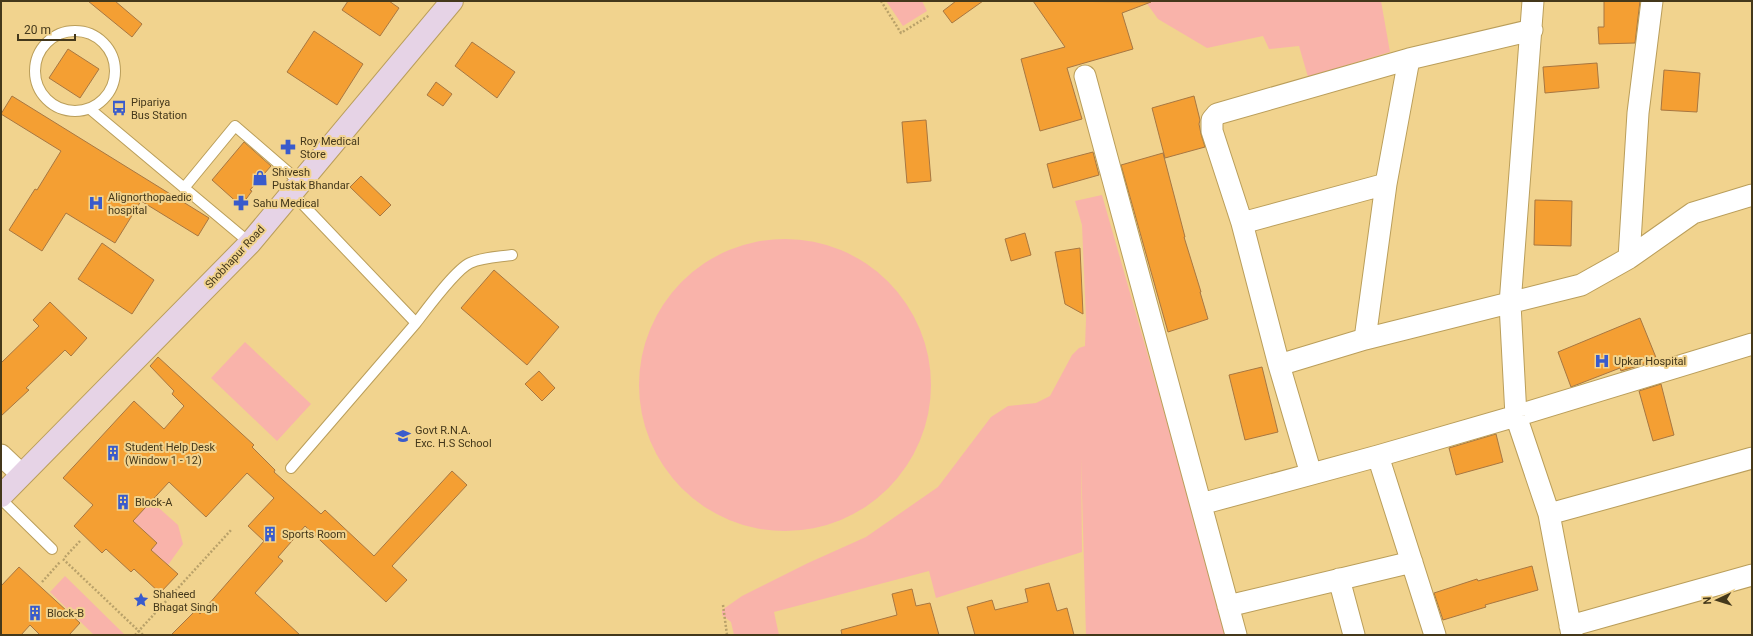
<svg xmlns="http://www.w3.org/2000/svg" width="1753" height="636" viewBox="0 0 1753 636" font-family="Roboto,sans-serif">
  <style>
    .green { fill: #f9b3aa }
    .building { fill: #f49f33; stroke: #a87741 }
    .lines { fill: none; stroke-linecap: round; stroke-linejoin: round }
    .lane-casing { stroke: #ba9e5a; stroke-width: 12 }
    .street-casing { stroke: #ba9e5a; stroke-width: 23 }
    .secondary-casing { stroke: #ba9e5a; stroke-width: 24 }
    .path { stroke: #b9a169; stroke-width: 2.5; stroke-dasharray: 2 2; stroke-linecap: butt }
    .lane { stroke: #fff; stroke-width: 10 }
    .street { stroke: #fff; stroke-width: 21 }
    .secondary { stroke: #e6d3e6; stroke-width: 22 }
    .labels { text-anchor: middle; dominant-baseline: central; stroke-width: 4; stroke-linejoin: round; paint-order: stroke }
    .poi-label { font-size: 11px; fill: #44381b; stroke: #f1d38e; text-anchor: start }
    .street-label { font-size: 11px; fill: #44381b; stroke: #f1d38e }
  </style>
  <rect width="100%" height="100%" fill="#f1d38e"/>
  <!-- green -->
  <path class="green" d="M886 1H922L927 11 903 26Z
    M1145 1H1381L1390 52 1308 77 1299 46 1269 49 1263 36 1207 48 1158 19Z
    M1102 195 1228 635H1086L1081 458 1082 552 936 598 929 571 774 612 779 635H734L731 622 722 615V610L742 596 808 563 866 537 938 487 991 417 1008 406 1036 403 1050 396 1072 355 1079 348 1085 346 1086 319 1082 225 1075 201Z
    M639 385a146 146 0 1 1 292 0a146 146 0 1 1-292 0Z
    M245 342 311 404 277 441 211 378Z
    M151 501 178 525 183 544 168 565 151 550 157 543 133 521Z
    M65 576 124 634 122 635H94L50 592Z"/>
  <!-- building -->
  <path class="building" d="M88 1H115L142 24 132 37Z
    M348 1H389L399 8 380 36 342 10Z
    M956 1H983L952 23 943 11Z
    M1033 1 1151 2 1122 13 1133 49 1067 68 1082 119 1040 131 1021 59 1065 47Z
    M1604 1H1640L1635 43 1599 44 1598 27H1604Z
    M314 31 363 64 337 105 287 72Z
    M472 42 515 72 497 98 455 66Z
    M68 49 99 69 80 98 49 78Z
    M1597 63 1599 88 1545 93 1543 67Z
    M1664 70 1700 73 1697 112 1661 110Z
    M436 82 452 94 443 106 427 95Z
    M12 96 209 218 198 236 141 201 115 243 66 213 42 251 9 230 35 189 37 190 61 151 1 114Z
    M1194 96 1200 120 1199 124 1201 134 1205 147 1165 158 1152 108Z
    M926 120 931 181 907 183 902 122Z
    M244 142 271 166 250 190 252 191 241 206 212 180Z
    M1093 152 1099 175 1053 188 1047 164Z
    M1163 153 1185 237H1184L1201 292H1200L1208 319 1168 332 1121 165Z
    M361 176 391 205 380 216 350 187Z
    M1535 200 1572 201 1571 246 1534 245Z
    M1025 233 1031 255 1011 261 1005 239Z
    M102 243 154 280 132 314 78 279Z
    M1080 248 1083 314 1065 304 1055 252Z
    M494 270 559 327 527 365 461 308Z
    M50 302 87 338 71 356 65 350 26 388 29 390 1 416V363L39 326 33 320Z
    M1640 318 1657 360 1621 371 1620 368 1571 387 1558 352Z
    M158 357 254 445 252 447 275 470 274 472 321 514 325 510 374 556 452 471 467 485 392 566 407 580 386 602 305 526 278 557 283 561 255 593 300 635H171L196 610 200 614 264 541 248 526 274 498 247 473 206 517 169 482 133 521 157 543 151 550 178 574 160 593 134 569 131 572 106 549 102 553 74 526 93 505 63 478 134 401 164 429 184 406 172 394 174 391 150 366Z
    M1262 367 1278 432 1245 440 1229 375Z
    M539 371 555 388 542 401 525 384Z
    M1661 384 1674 435 1653 441 1639 391Z
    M1496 434 1503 462 1456 475 1449 448Z
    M1532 566 1538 590 1485 605 1486 607 1443 620 1434 593 1477 579 1478 581Z
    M19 567 80 623 69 635H40L30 625 21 635H1V586Z
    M1049 583 1057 611 1067 608 1074 635H975L967 607 992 600 995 610 1028 602 1025 589Z
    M912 589 916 606 930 603 939 635H842L841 630 897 615 892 594Z"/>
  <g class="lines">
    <!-- lane casing -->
    <g class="lane-casing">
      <path id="lane" d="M35 71a40 40 0 1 1 80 0a40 40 0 1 1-80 0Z
        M90 109 250 243
        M184 188 235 126 294 177
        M416 323C427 309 455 270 470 263 483 257 498 257 512 255
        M291 468 416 323 292 193
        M1 499 52 549"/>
    </g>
    <!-- street casing -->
    <g class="street-casing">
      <path id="street" d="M1533 1 1510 304 1516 416 1549 514 1572 635
        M1085 76 1236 635
        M1242 223 1386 184
        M1629 258 1638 113 1652 1
        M1365 339 1386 184 1409 59
        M1279 365 1365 339 1581 285 1629 258 1693 213 1752 195
        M1 455 21 474
        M1378 456 1435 635
        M1311 474 1279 365 1242 223 1212 131V120L1217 114 1409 59 1532 30
        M1201 504 1378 456 1516 416 1752 344
        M1549 514 1752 458
        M1339 579 1354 635
        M1228 606 1412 562
        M1570 626 1752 575"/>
    </g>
    <!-- secondary casing -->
    <g class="secondary-casing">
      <path id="secondary" d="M1 496 250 243 452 1"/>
    </g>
    <!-- path -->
    <path class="path" d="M881 1 901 33 930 15
      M65 557 80 541
      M63 559 143 635
      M42 582 60 562
      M723 605 727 635
      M135 635 232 529"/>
    <!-- lane -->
    <use href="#lane" class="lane"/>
    <!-- street -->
    <use href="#street" class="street"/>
    <!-- secondary -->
    <use href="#secondary" class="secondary"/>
  </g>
  <!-- icons -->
  <defs>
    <g id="bus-bare" transform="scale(1.2)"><path d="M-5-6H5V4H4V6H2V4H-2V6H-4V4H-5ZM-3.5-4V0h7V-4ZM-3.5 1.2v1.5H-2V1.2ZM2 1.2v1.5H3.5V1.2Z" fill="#395bcc" stroke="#f1d38e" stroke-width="2.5" paint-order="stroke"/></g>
    <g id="pharmacy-bare" transform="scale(1.2)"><path d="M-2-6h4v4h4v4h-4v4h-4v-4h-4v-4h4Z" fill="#395bcc" stroke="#f1d38e" stroke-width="2.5" paint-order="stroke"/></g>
    <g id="shop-bare" transform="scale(1.2)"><path d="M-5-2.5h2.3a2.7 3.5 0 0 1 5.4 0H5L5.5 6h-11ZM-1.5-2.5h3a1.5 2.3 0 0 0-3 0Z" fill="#395bcc" stroke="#f1d38e" stroke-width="2.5" paint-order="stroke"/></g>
    <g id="hospital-bare" transform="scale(1.2)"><path d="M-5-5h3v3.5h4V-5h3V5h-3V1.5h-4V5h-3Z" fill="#395bcc" stroke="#f1d38e" stroke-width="2.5" paint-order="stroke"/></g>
    <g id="school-bare" transform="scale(1.2)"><path d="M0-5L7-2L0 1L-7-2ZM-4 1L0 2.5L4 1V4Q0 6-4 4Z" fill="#395bcc" stroke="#f1d38e" stroke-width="2.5" paint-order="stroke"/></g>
    <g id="building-bare" transform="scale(1.2)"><path d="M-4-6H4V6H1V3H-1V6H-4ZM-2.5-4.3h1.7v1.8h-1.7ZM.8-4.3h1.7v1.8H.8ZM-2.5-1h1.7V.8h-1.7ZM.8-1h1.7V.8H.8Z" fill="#395bcc" stroke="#f1d38e" stroke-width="2.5" paint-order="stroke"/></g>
    <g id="sight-bare" transform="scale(1.2)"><path d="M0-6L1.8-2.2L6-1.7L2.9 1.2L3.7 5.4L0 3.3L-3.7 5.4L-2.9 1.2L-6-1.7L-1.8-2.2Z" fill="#395bcc" stroke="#f1d38e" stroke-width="2.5" paint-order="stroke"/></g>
  </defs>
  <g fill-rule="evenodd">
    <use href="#bus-bare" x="119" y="108"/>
    <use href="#pharmacy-bare" x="288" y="147"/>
    <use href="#shop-bare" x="260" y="178"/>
    <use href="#hospital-bare" x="96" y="203"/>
    <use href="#pharmacy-bare" x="241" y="203"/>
    <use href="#hospital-bare" x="1602" y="361"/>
    <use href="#school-bare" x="403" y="436"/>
    <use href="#building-bare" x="113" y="453"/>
    <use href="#building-bare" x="123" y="502"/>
    <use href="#building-bare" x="270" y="534"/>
    <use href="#sight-bare" x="141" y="600"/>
    <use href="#building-bare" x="35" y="613"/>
  </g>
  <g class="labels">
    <!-- poi labels -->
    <g class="poi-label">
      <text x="131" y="102">Pipariya<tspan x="131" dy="13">Bus Station</tspan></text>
      <text x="300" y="141">Roy Medical<tspan x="300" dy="13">Store</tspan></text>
      <text x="272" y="172">Shivesh<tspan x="272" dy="13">Pustak Bhandar</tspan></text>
      <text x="108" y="197">Alignorthopaedic<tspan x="108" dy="13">hospital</tspan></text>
      <text x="253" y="203">Sahu Medical</text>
      <text x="1614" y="361">Upkar Hospital</text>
      <text x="415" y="430">Govt R.N.A.<tspan x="415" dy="13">Exc. H.S School</tspan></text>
      <text x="125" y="447">Student Help Desk<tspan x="125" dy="13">(Window 1 - 12)</tspan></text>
      <text x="135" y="502">Block-A</text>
      <text x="282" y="534">Sports Room</text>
      <text x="153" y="594">Shaheed<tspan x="153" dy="13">Bhagat Singh</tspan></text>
      <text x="47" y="613">Block-B</text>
    </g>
    <!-- street labels -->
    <g class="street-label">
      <text transform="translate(235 257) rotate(-47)">Shobhapur Road</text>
    </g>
  </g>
  <!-- border -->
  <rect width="1753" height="636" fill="none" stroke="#44381b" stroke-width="4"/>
  <!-- north arrow -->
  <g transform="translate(1717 600) rotate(266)" stroke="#f1d38e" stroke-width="3" paint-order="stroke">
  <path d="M0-3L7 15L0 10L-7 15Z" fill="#44381b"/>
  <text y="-6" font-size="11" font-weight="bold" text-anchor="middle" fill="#44381b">N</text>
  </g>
  <!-- scale -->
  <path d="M18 34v6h57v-6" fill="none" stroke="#44381b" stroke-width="2"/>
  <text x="24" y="34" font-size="12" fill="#44381b" stroke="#f1d38e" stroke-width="3" paint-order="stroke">20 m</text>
</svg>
